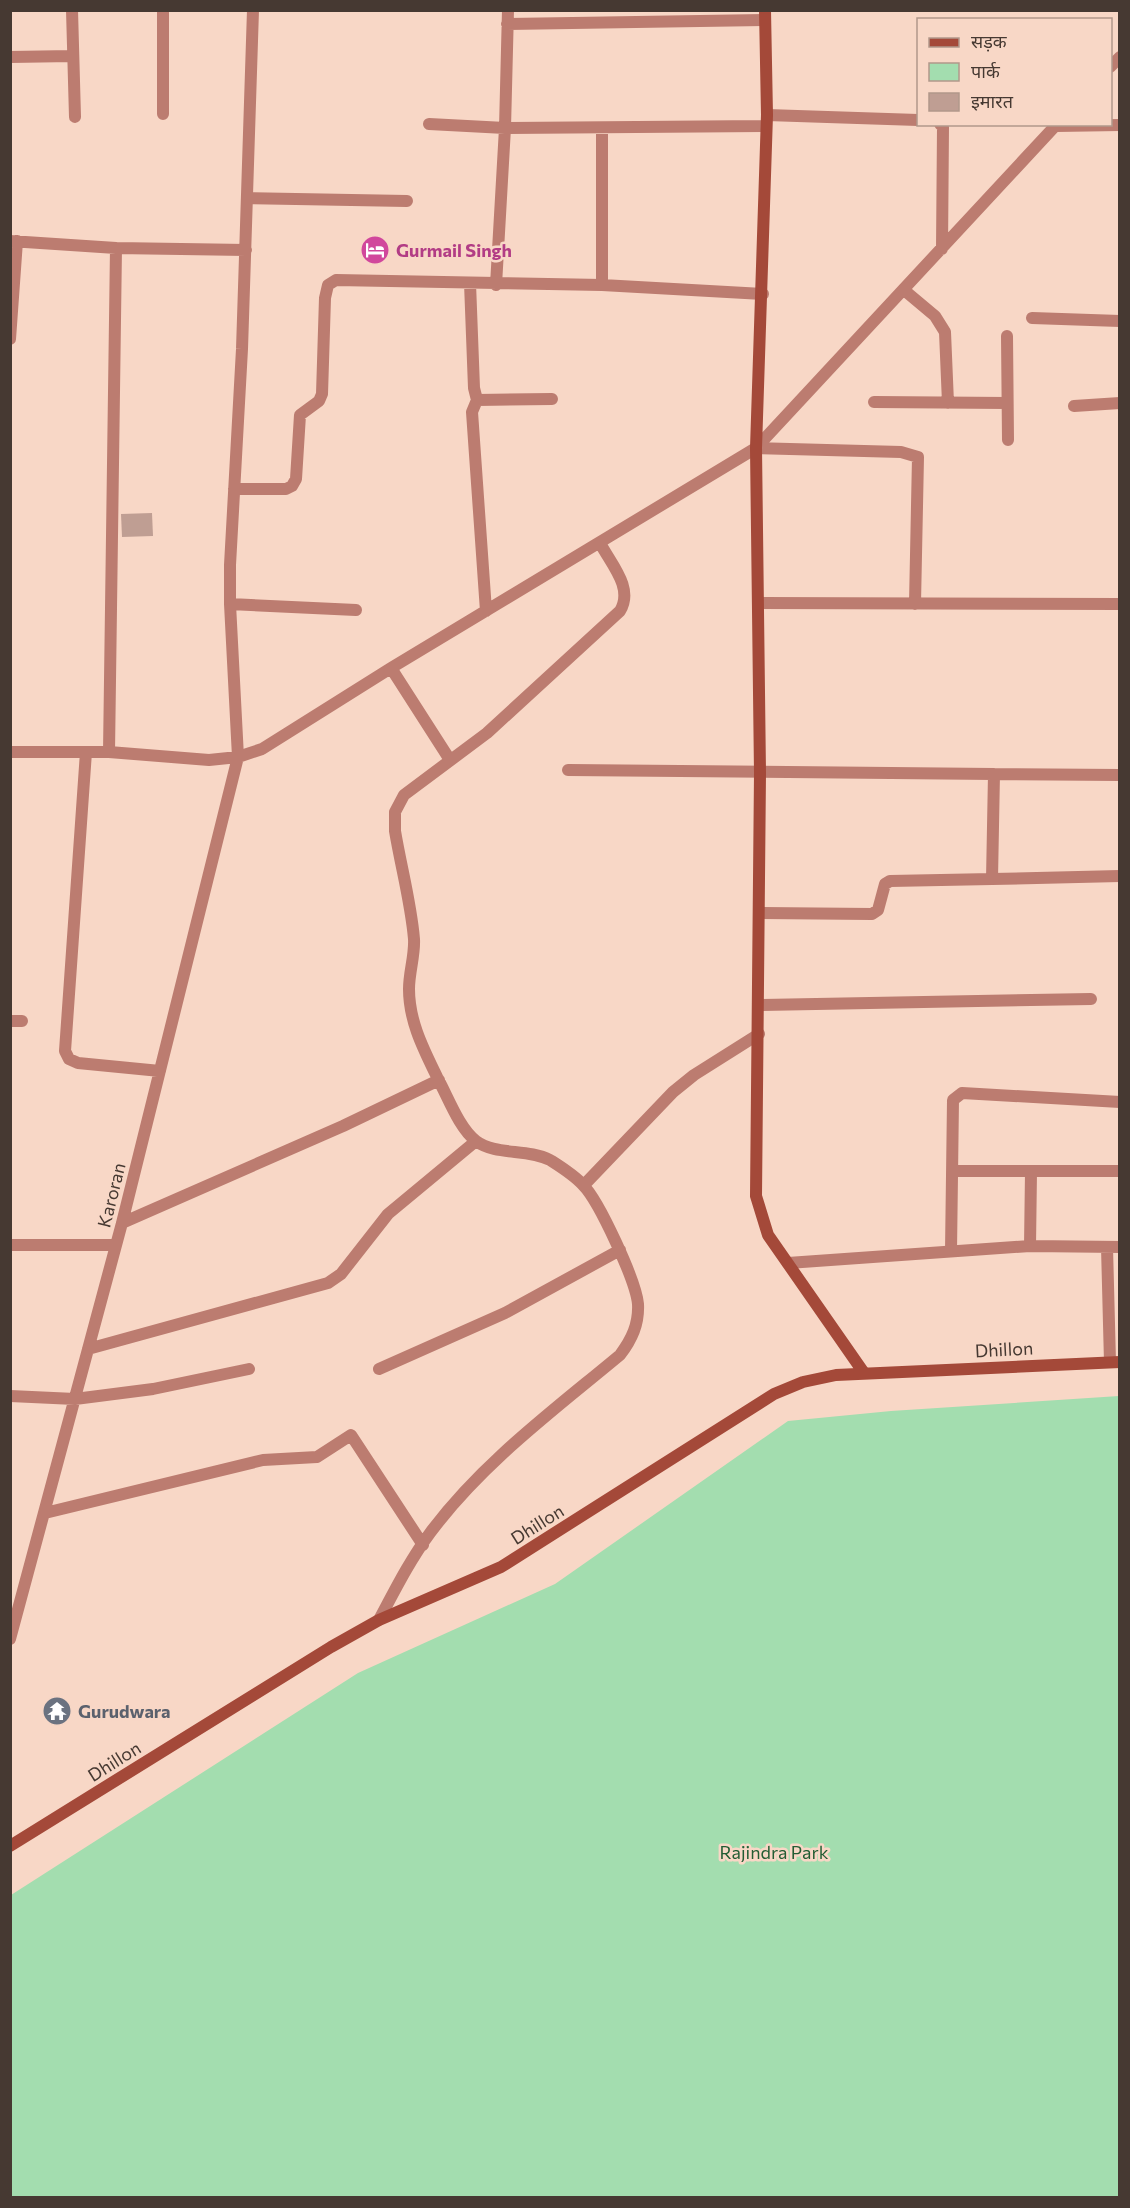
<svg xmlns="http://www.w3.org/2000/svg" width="1130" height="2208" viewBox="0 0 1130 2208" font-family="Commissioner,'Noto Sans Devanagari',sans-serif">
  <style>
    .green { fill: #a3ddaf }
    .building { fill: #bf9e93 }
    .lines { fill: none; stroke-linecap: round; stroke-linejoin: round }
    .street { stroke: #bc7c70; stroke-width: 12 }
    .secondary { stroke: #a44939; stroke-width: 12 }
    .labels { text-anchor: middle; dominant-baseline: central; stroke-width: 5; stroke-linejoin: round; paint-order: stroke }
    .hotel-label { font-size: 18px; font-weight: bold; fill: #b23c85; stroke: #f8d7c6; text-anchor: start }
    .street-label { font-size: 18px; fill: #463932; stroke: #f8d7c6 }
    .worship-label { font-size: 18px; font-weight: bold; fill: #5b616d; stroke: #f8d7c6; text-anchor: start }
    .park-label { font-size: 18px; fill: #225c33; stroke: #f8d7c6 }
  </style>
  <rect width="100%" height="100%" fill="#f8d7c6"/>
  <!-- green -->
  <path class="green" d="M1119 1396V2197H11V1895L358 1673 555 1584 788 1421 891 1411Z"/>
  <!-- building -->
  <path class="building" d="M152 513 153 536 122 537 121 514Z"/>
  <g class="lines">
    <!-- street -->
    <path class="street" d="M72 10 75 117
      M163 10V114
      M507 24 765 20
      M10 57 72 56
      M1110 67 1120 57
      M767 115 918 120
      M429 124 505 128 766 126
      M940 124 943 127 942 249
      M1056 126 1120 125
      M602 128V285
      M247 198 407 201
      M10 241 116 248
      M470 283 474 388 477 400 472 412 486 611
      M496 285 505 128 508 10
      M904 290 935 316 945 332 948 403
      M1032 318 1120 321
      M1007 336 1008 440
      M10 339 17 241
      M477 400 552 399
      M874 402 1007 403
      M1074 406 1120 403
      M756 448 901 452 918 457 915 604
      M234 489H286L292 486 296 479 300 415 319 401 322 394 325 298 328 285 336 280 602 285 763 294
      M758 603 1120 604
      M230 604 356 610
      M391 668 450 760
      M10 752H109L209 760 238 757 262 749 391 668 756 448 1057 124
      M86 752 65 1051 69 1059 78 1063 160 1071
      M109 752 116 248 246 250
      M568 770 994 774 992 879 1120 876
      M994 774 1120 775
      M759 913 872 914 878 910 885 884 890 881 992 879
      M759 1005 1091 999
      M10 1021H22
      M952 1171H1120
      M584 1185 673 1092 694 1075 759 1034
      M122 1223 343 1126 439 1080
      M10 1245H116
      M1030 1246 1031 1172
      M1107 1247 1110 1362
      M951 1251 953 1100 962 1093 1120 1102
      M788 1263 1030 1246 1120 1247
      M88 1349 328 1283 341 1274 388 1214 476 1141
      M379 1369 505 1313 620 1250
      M10 1396 75 1399 153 1389 249 1369
      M45 1513 263 1460 317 1457 351 1435 423 1545
      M379 1620C395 1590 410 1560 430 1533 482 1463 554 1410 620 1355 632 1339 639 1324 638 1304 636 1281 599 1201 583 1185 574 1175 561 1167 550 1160 527 1148 496 1156 476 1141 459 1128 448 1097 438 1079 424 1050 409 1022 409 989 409 972 415 955 414 939 411 903 401 867 395 831V812L404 795 487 733 620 611C634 588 611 564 600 543
      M10 1639 122 1223 238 757 230 604V565L242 349 253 10"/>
    <!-- secondary -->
    <path class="secondary" d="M765 10 767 115 756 448 760 773 756 1196 768 1235 864 1373
      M10 1846 331 1647 379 1620 501 1567 774 1394 803 1382 836 1375 1120 1362"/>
  </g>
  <!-- icons -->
  <defs>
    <g id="hotel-disc" transform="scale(1.5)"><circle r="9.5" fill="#d1479c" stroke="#f8d7c6"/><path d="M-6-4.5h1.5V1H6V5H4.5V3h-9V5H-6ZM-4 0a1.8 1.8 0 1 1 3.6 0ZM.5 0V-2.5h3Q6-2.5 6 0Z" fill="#fff"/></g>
    <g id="temple-disc" transform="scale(1.5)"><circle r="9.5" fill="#6b7280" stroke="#f8d7c6"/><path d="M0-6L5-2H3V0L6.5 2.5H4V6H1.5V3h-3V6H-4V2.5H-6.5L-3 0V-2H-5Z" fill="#fff"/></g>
  </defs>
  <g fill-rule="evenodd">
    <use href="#hotel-disc" x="375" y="250"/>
    <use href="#temple-disc" x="57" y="1711"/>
  </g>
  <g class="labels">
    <!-- hotel labels -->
    <g class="hotel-label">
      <text x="396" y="250">Gurmail Singh</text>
    </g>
    <!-- street labels -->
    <g class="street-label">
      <text transform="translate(111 1195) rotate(-76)">Karoran</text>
      <text transform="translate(1004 1349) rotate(-3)">Dhillon</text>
      <text transform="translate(537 1524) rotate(-32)">Dhillon</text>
      <text transform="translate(114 1761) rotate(-32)">Dhillon</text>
    </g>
    <!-- worship labels -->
    <g class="worship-label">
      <text x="78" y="1711">Gurudwara</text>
    </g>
    <!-- park labels -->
    <g class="park-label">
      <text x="774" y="1852">Rajindra Park</text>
    </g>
  </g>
  <!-- border -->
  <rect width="1130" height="2208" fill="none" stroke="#463932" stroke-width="24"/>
  <!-- legend -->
  <rect x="917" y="18" width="195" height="108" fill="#f8d7c6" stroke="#b1988b" stroke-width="1.5"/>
  <rect x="929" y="38" width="30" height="9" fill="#a44939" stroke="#b1988b" stroke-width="1.5"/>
  <text x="971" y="48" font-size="18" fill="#463932">सड़क</text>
  <rect x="929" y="63" width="30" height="18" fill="#a3ddaf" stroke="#b1988b" stroke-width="1.5"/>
  <text x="971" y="78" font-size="18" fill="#463932">पार्क</text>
  <rect x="929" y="93" width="30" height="18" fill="#bf9e93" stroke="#b1988b" stroke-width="1.5"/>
  <text x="971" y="108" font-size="18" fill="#463932">इमारत</text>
</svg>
